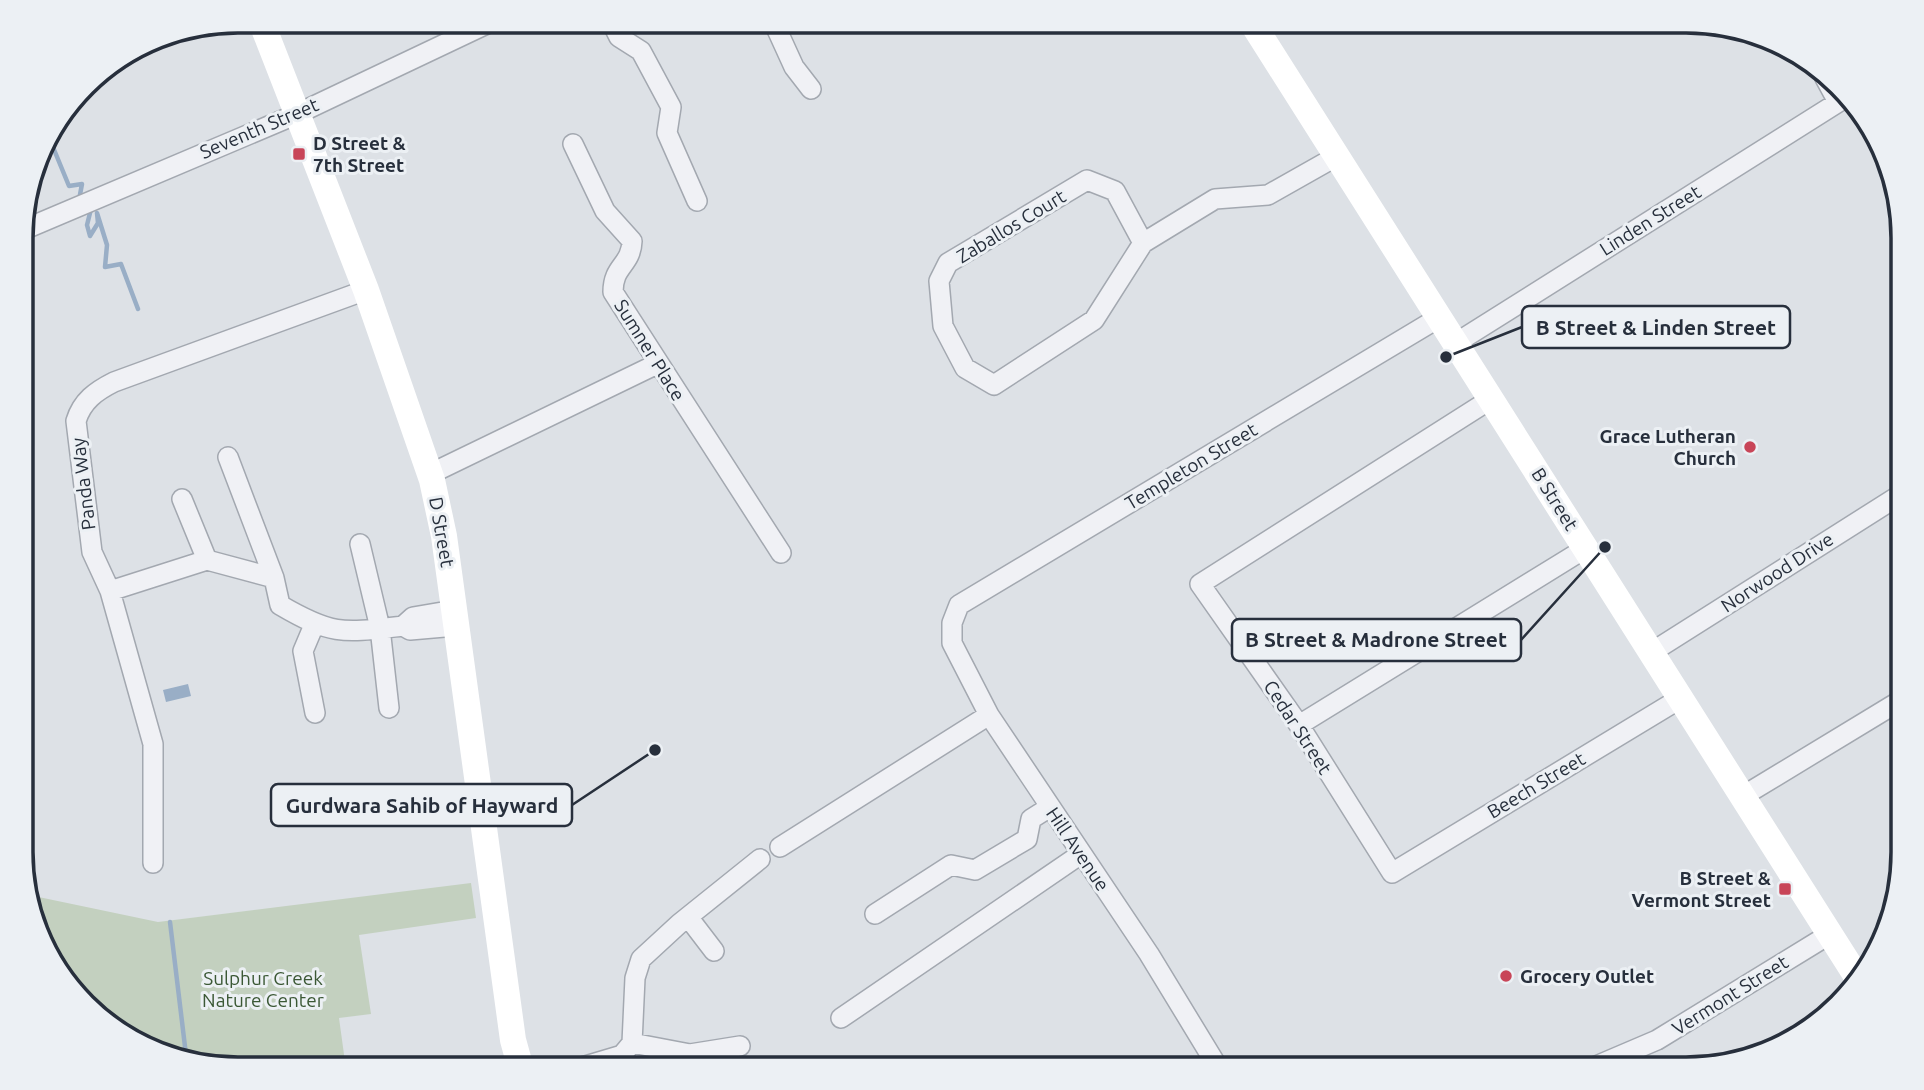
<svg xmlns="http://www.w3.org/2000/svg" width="1924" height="1090" viewBox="0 0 1924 1090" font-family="Ubuntu,sans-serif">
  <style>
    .green { fill: #c3d0bf }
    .water { fill: #99aec6 }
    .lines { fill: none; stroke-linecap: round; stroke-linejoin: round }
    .stream { stroke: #99aec6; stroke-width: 4.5 }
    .street-casing { stroke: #a3a8b0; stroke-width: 22 }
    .street { stroke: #f0f1f5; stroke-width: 19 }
    .secondary { stroke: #fff; stroke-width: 26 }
    .poi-dot { fill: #c84558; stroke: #ecf0f4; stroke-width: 2.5 }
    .labels { text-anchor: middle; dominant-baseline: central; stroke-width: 6; stroke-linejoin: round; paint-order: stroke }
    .street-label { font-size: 19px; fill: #272f3c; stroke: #ecf0f4 }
    .poi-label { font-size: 19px; font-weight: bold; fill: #272f3c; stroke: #ecf0f4; text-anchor: start }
    .park-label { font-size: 19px; fill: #3b5835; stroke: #ecf0f4 }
    .rim { fill: none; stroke: #272f3c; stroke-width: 3.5 }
    .leader { fill: none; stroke: #272f3c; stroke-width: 2.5 }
    .callout-dot { fill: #272f3c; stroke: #ecf0f4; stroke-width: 2.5 }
    .callout { fill: #ecf0f4; stroke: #272f3c; stroke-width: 2.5 }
    .callout-label { font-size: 21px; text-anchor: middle; font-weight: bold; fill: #272f3c }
  </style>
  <rect width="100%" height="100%" fill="#dde1e6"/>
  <!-- green -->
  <path class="green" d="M471 883 476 918 359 935 371 1014 339 1018 346 1069H238L130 1040 58 973 29 895 158 922Z"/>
  <!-- water -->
  <path class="water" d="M188 684 191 696 166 702 163 690Z"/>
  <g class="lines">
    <!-- stream -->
    <path class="stream" d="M48 135 69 186 82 184 79 200
      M91 209 87 225 90 236 98 223 97 213 107 245 105 267 121 264 138 309
      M170 922 186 1055"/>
    <!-- street casing -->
    <g class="street-casing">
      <path id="street" d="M611 21 619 37 641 51 671 107 667 133 697 201
        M773 21 794 67 811 89
        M1825 78 1838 102
        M573 144 605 211 632 241C631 266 613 265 613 292L781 553
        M1087 180 1115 191 1143 243 1094 320 994 385 965 368 943 326 939 281 948 263Z
        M23 230 297 114 493 21
        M1143 243 1215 199 1268 195 1337 156
        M1456 343 1845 98
        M1491 399 1200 584 1299 725 1392 873 1681 698
        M228 457 274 578
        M430 474 657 364
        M182 499 207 560
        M360 544 380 628 389 708
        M110 591 207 560 274 578 280 605C333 636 343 633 403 626L410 630 456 626
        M314 625 303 651 315 713
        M403 626 413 617 454 610
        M1652 652 1903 493
        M1299 725 1586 548
        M1743 796 1903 699
        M780 847 989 715
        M153 863V744L110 591 92 552 76 421C82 401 96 391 114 382L366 290
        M875 914 951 865 975 870 1027 839 1031 819 1050 807
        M688 917 714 951
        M841 1018 1081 854
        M632 1043 690 1054 740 1046
        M575 1069 622 1055 632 1043 635 978 641 959 679 924 760 859
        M1219 1069 1149 954 989 715 952 643V623L959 605 1440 317
        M1589 1069 1657 1040 1830 934"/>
    </g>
    <!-- street -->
    <use href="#street" class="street"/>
    <!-- secondary -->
    <path class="secondary" d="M261 21 366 290 432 480 444 536 513 1040 521 1069
      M1251 21 1857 977"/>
  </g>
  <!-- markers -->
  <g class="poi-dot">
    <rect x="292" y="147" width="14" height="14" rx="3.5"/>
    <circle cx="1750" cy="447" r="7"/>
    <rect x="1778" y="882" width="14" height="14" rx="3.5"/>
    <circle cx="1506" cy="976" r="7"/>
  </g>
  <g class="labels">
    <!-- street labels -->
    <g class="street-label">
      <text transform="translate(259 128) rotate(-23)">Seventh Street</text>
      <text transform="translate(1650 220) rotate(-32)">Linden Street</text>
      <text transform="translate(1011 226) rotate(-31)">Zaballos Court</text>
      <text transform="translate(650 350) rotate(58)">Sumner Place</text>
      <text transform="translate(1191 466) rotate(-31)">Templeton Street</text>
      <text transform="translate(83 484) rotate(-97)">Panda Way</text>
      <text transform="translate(1555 499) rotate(58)">B Street</text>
      <text transform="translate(442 532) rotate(80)">D Street</text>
      <text transform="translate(1777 572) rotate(-33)">Norwood Drive</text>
      <text transform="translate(1298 727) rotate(57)">Cedar Street</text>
      <text transform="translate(1536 785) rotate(-31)">Beech Street</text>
      <text transform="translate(1078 849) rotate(56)">Hill Avenue</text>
      <text transform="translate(1730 995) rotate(-32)">Vermont Street</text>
    </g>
    <!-- poi labels -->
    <g class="poi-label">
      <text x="313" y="143">D Street &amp;<tspan x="313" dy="22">7th Street</tspan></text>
      <text x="1736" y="436" text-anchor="end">Grace Lutheran<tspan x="1736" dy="22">Church</tspan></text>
      <text x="1771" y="878" text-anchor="end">B Street &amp;<tspan x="1771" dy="22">Vermont Street</tspan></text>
      <text x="1520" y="976">Grocery Outlet</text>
    </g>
    <!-- park labels -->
    <g class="park-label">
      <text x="263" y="978">Sulphur Creek<tspan x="263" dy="22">Nature Center</tspan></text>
    </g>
  </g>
  <!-- crop -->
  <path d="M0 0H1924V1090H0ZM238 33H1686A205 205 0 0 1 1891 238V852A205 205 0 0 1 1686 1057H238A205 205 0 0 1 33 852V238A205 205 0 0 1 238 33Z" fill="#ecf0f4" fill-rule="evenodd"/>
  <path class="rim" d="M238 33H1686A205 205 0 0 1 1891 238V852A205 205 0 0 1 1686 1057H238A205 205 0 0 1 33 852V238A205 205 0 0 1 238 33Z"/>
  <!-- callouts -->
  <path class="leader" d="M1446 357L1522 327M1605 547L1521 640M655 750L572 805"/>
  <g class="callout-dot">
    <circle cx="1446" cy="357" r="7"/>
    <circle cx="1605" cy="547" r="7"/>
    <circle cx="655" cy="750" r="7"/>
  </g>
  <g class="callout">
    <rect x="1522" y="306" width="268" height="42" rx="7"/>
    <rect x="1232" y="619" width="289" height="42" rx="7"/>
    <rect x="271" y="784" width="301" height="42" rx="7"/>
  </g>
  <g class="callout-label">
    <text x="1656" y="335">B Street &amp; Linden Street</text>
    <text x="1376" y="647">B Street &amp; Madrone Street</text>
    <text x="422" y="813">Gurdwara Sahib of Hayward</text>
  </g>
</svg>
